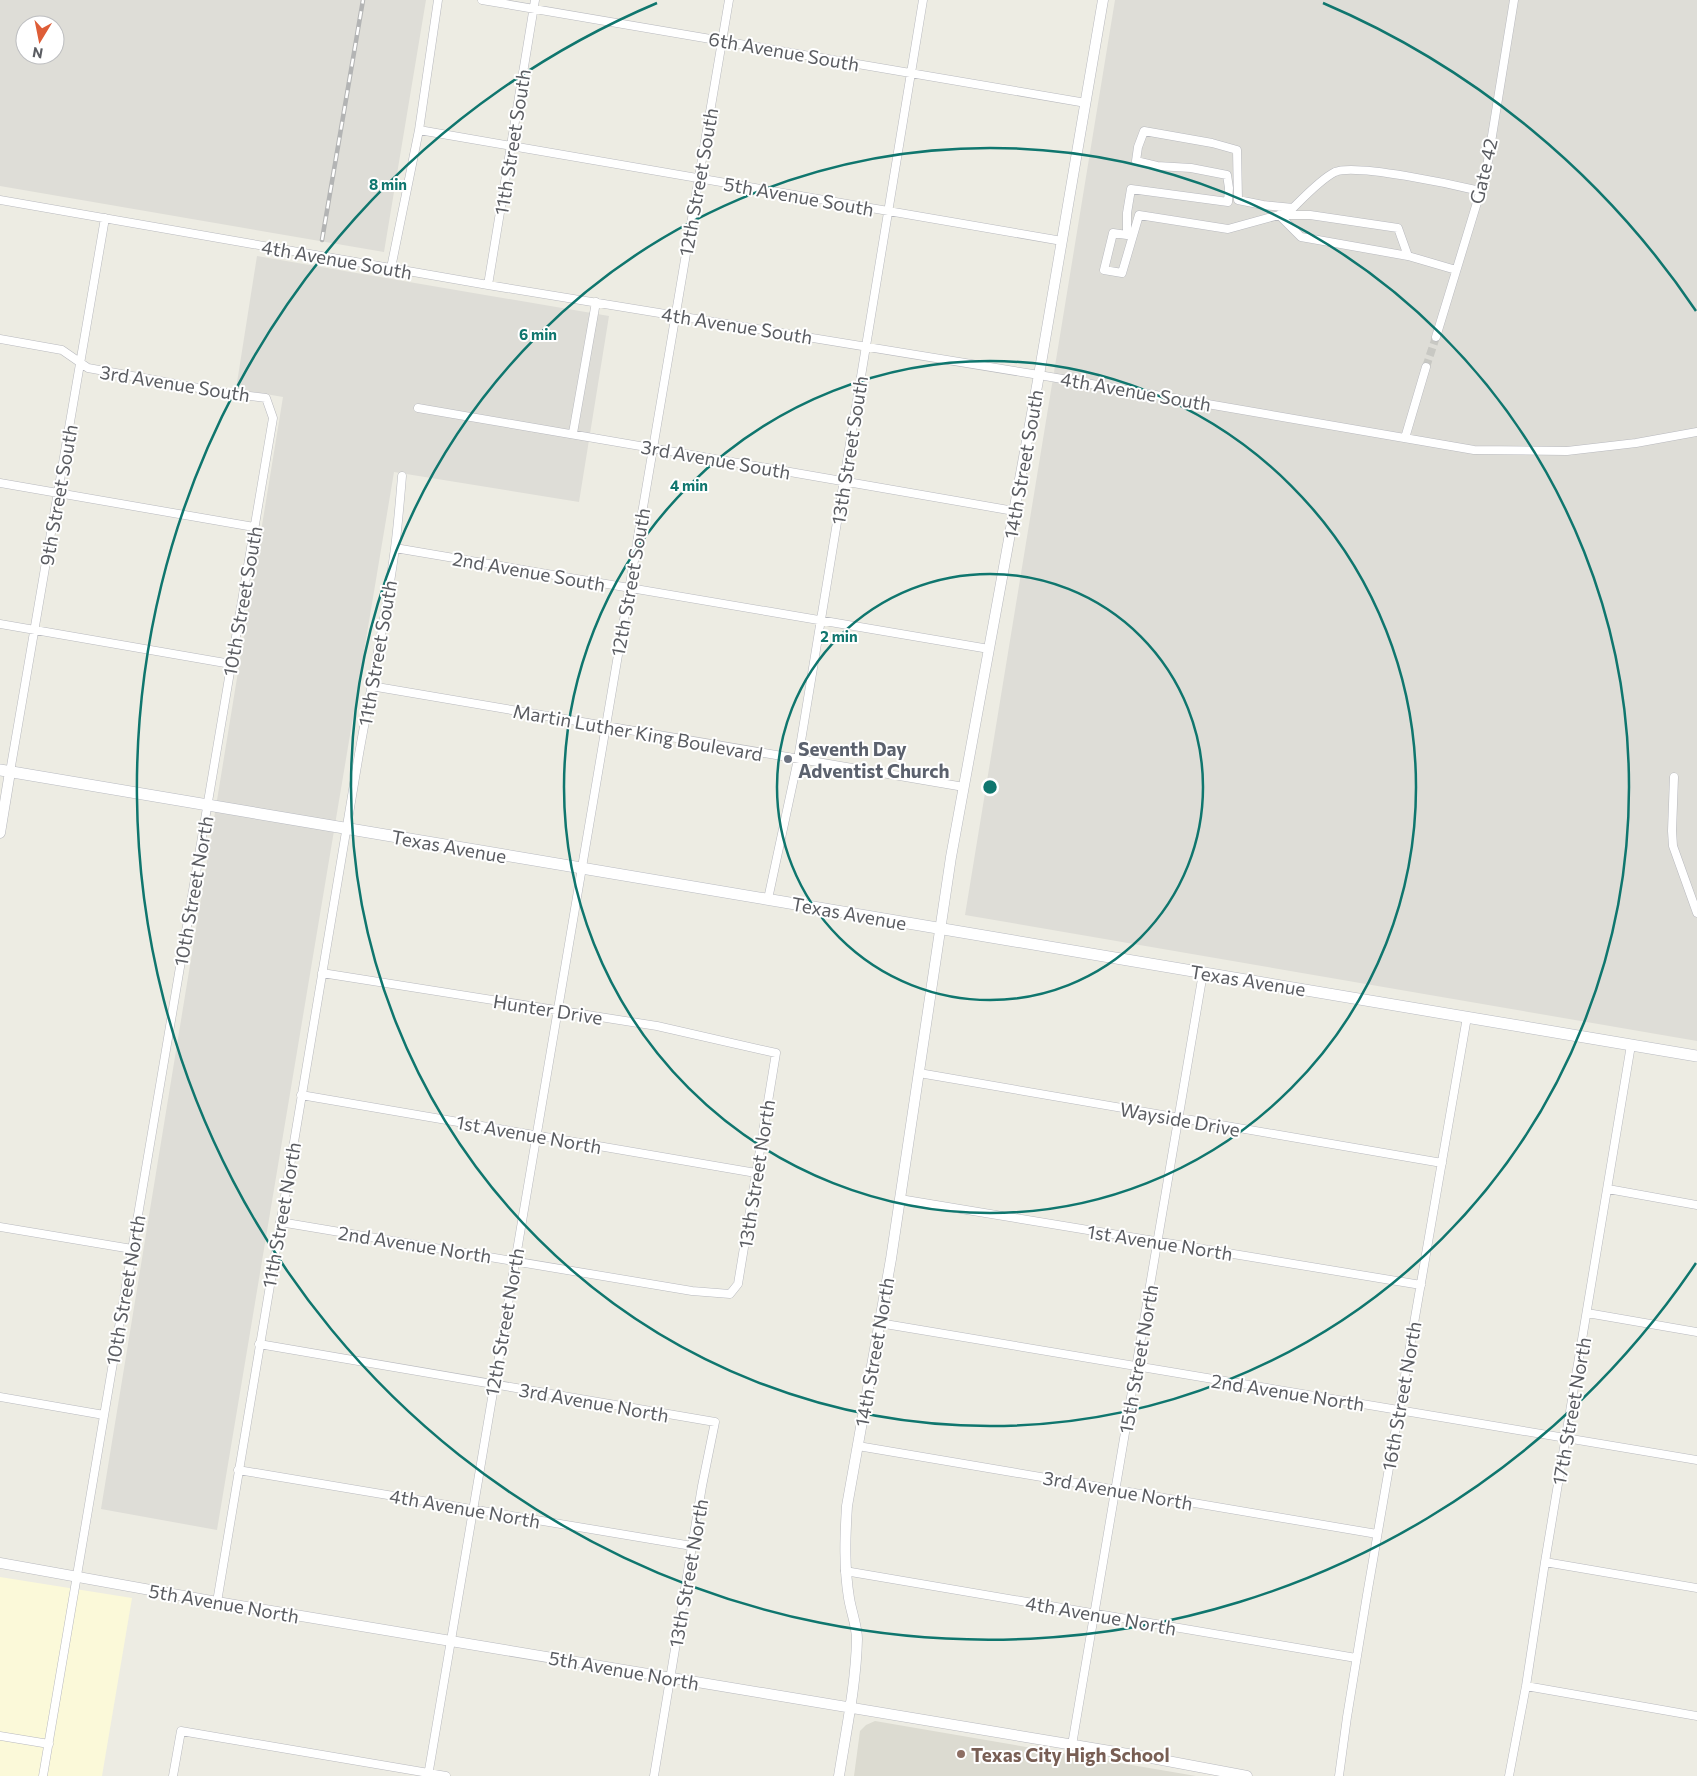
<svg xmlns="http://www.w3.org/2000/svg" width="1697" height="1776" viewBox="0 0 1697 1776" font-family="Commissioner,sans-serif">
  <style>
    .commercial { fill: #fbf9d9 }
    .industrial { fill: #deddd7; fill-rule: evenodd }
    .education { fill: #dcdbd1 }
    .lines { fill: none; stroke-linecap: round; stroke-linejoin: round }
    .minor-tunnel { stroke: #c8c8c3; stroke-width: 8; stroke-dasharray: 8 4; stroke-linecap: butt }
    .minor-casing { stroke: #b8b9be; stroke-width: 9 }
    .tertiary-casing { stroke: #b8b9be; stroke-width: 11 }
    .secondary-casing { stroke: #b8bac0; stroke-width: 12 }
    .minor { stroke: #fff; stroke-width: 8 }
    .tertiary { stroke: #fff; stroke-width: 10 }
    .secondary { stroke: #fff; stroke-width: 11 }
    .rail-casing { stroke: #b3b4b4; stroke-width: 4.5 }
    .rail { stroke: #fff; stroke-width: 2.5; stroke-dasharray: 8; stroke-linecap: butt }
    .ring { fill: none; stroke: #0f766e; stroke-width: 2.5 }
    .worship-dot { fill: #6b7280; stroke: #fff; stroke-width: 2 }
    .education-dot { fill: #8d6e63; stroke: #fff; stroke-width: 2 }
    .labels { text-anchor: middle; dominant-baseline: central; stroke-width: 4; stroke-linejoin: round; paint-order: stroke }
    .street-label { font-size: 19px; fill: #5b5d62; stroke: #fff }
    .worship-label { font-size: 19px; font-weight: bold; fill: #5b616d; stroke: #fff; text-anchor: start }
    .education-label { font-size: 19px; font-weight: bold; fill: #785e54; stroke: #fff; text-anchor: start }
    .centre { fill: #0f766e; stroke: #fff; stroke-width: 2.5 }
    .ring-label { font-size: 15px; text-anchor: middle; font-weight: bold; fill: #0f766e; stroke: #fff; stroke-width: 4; stroke-linejoin: round; paint-order: stroke }
  </style>
  <rect width="100%" height="100%" fill="#edece3"/>
  <!-- commercial -->
  <path class="commercial" d="M0 1577 132 1598 102 1776H0Z"/>
  <!-- industrial -->
  <path class="industrial" d="M0 0H426L384 252 0 186ZM25 25H55V55H25Z
    M1115 0H1697V1041L965 915Z
    M257 256 609 316 579 502 394 472 217 1530 101 1509 283 397 236 389Z"/>
  <!-- education -->
  <path class="education" d="M875 1721 1196 1776H854L860 1731 866 1725Z"/>
  <g class="lines">
    <!-- minor-tunnel -->
    <path class="minor-tunnel" d="M1426 367 1436 337"/>
    <!-- minor casing -->
    <g class="minor-casing">
      <path id="minor" d="M482 0 1086 103
        M419 130 1062 241
        M0 200 488 285 1039 375 1474 450 1567 451 1636 443 1697 432
        M1279 215 1301 237 1408 256
        M391 268 419 130 438 0
        M1456 270 1408 256 1398 228 1310 215H1279L1228 229 1139 215 1122 273 1104 270 1113 233 1127 235V213L1131 189 1228 202 1229 188 1227 175 1191 168 1157 166 1136 161 1138 147 1144 131 1212 143 1237 150 1238 200 1263 205 1293 208C1304 197 1321 179 1335 172 1355 163 1455 185 1480 191
        M488 285 535 0
        M1436 337 1486 173 1514 0
        M0 339 62 350 88 368 226 393 266 398 273 418 43 1776
        M418 408C617 441 815 477 1014 511
        M573 433 596 302
        M1405 438 1426 367
        M0 483 254 527
        M395 548 989 649
        M0 624 231 664
        M371 686 964 787
        M10 772 105 218
        M1674 777 1672 831 1673 846 1697 913
        M768 899 798 759 923 0
        M919 1073 1442 1163
        M301 1095 756 1173
        M1608 1189 1697 1205
        M900 1199 1421 1285
        M280 1222 692 1291 730 1294 738 1284 776 1053 657 1026 322 973
        M0 1227 132 1249
        M1587 1313 1697 1332
        M879 1323 1697 1460
        M259 1344 715 1422 702 1486 654 1776
        M0 1397 104 1415
        M858 1446 1377 1534
        M238 1470 692 1546
        M1545 1562 1697 1588
        M845 1571 1356 1658
        M217 1602 359 754C371 686 386 617 395 548 398 525 400 500 402 476
        M1526 1686 1697 1716
        M0 1736 49 1744
        M1072 1745 1203 973
        M173 1776 181 1731 446 1776
        M428 1776 729 0
        M1339 1776 1347 1717 1367 1595 1467 1017
        M1509 1776 1526 1686 1545 1562 1631 1045"/>
    </g>
    <!-- tertiary casing -->
    <g class="tertiary-casing">
      <path id="tertiary" d="M0 833 10 772
        M0 1563 217 1602 1146 1757 1247 1776
        M839 1776C846 1731 856 1685 857 1639 857 1626 851 1611 849 1598 844 1567 845 1538 847 1506L891 1259 951 857 1039 375 1103 0"/>
    </g>
    <!-- secondary casing -->
    <g class="secondary-casing">
      <path id="secondary" d="M0 770 1697 1056"/>
    </g>
    <!-- minor -->
    <use href="#minor" class="minor"/>
    <!-- tertiary -->
    <use href="#tertiary" class="tertiary"/>
    <!-- secondary -->
    <use href="#secondary" class="secondary"/>
    <!-- rail casing -->
    <g class="rail-casing">
      <path id="rail" d="M322 240 363 0"/>
    </g>
    <!-- rail -->
    <use href="#rail" class="rail"/>
  </g>
  <!-- distance rings -->
  <g class="ring">
    <circle cx="990" cy="787" r="213"/>
    <circle cx="990" cy="787" r="426"/>
    <circle cx="990" cy="787" r="639"/>
    <path d="M1696 1263A852 852 0 1 1 657 3M1323 3A852 852 0 0 1 1696 311"/>
  </g>
  <!-- markers -->
  <circle class="worship-dot" cx="788" cy="759" r="5"/>
  <circle class="education-dot" cx="961" cy="1754" r="5"/>
  <g class="labels">
    <!-- street labels -->
    <g class="street-label">
      <text transform="translate(784 51) rotate(10)">6th Avenue South</text>
      <text transform="translate(512 142) rotate(-81)">11th Street South</text>
      <text transform="translate(1483 171) rotate(-77)">Gate 42</text>
      <text transform="translate(698 182) rotate(-80)">12th Street South</text>
      <text transform="translate(799 196) rotate(10)">5th Avenue South</text>
      <text transform="translate(337 259) rotate(10)">4th Avenue South</text>
      <text transform="translate(737 325) rotate(9)">4th Avenue South</text>
      <text transform="translate(175 383) rotate(9)">3rd Avenue South</text>
      <text transform="translate(1136 391) rotate(10)">4th Avenue South</text>
      <text transform="translate(849 450) rotate(-81)">13th Street South</text>
      <text transform="translate(716 459) rotate(10)">3rd Avenue South</text>
      <text transform="translate(1023 464) rotate(-80)">14th Street South</text>
      <text transform="translate(58 495) rotate(-80)">9th Street South</text>
      <text transform="translate(529 571) rotate(10)">2nd Avenue South</text>
      <text transform="translate(630 582) rotate(-80)">12th Street South</text>
      <text transform="translate(242 601) rotate(-80)">10th Street South</text>
      <text transform="translate(377 653) rotate(-80)">11th Street South</text>
      <text transform="translate(638 732) rotate(10)">Martin Luther King Boulevard</text>
      <text transform="translate(449 846) rotate(10)">Texas Avenue</text>
      <text transform="translate(193 891) rotate(-80)">10th Street North</text>
      <text transform="translate(849 913) rotate(10)">Texas Avenue</text>
      <text transform="translate(1248 980) rotate(9)">Texas Avenue</text>
      <text transform="translate(548 1009) rotate(9)">Hunter Drive</text>
      <text transform="translate(1180 1119) rotate(10)">Wayside Drive</text>
      <text transform="translate(529 1134) rotate(10)">1st Avenue North</text>
      <text transform="translate(756 1174) rotate(-81)">13th Street North</text>
      <text transform="translate(281 1215) rotate(-80)">11th Street North</text>
      <text transform="translate(1160 1242) rotate(9)">1st Avenue North</text>
      <text transform="translate(415 1244) rotate(9)">2nd Avenue North</text>
      <text transform="translate(125 1290) rotate(-80)">10th Street North</text>
      <text transform="translate(504 1322) rotate(-80)">12th Street North</text>
      <text transform="translate(874 1352) rotate(-80)">14th Street North</text>
      <text transform="translate(1138 1359) rotate(-80)">15th Street North</text>
      <text transform="translate(1288 1392) rotate(9)">2nd Avenue North</text>
      <text transform="translate(1401 1396) rotate(-80)">16th Street North</text>
      <text transform="translate(594 1402) rotate(10)">3rd Avenue North</text>
      <text transform="translate(1571 1411) rotate(-80)">17th Street North</text>
      <text transform="translate(1118 1490) rotate(10)">3rd Avenue North</text>
      <text transform="translate(465 1508) rotate(10)">4th Avenue North</text>
      <text transform="translate(688 1573) rotate(-80)">13th Street North</text>
      <text transform="translate(224 1603) rotate(10)">5th Avenue North</text>
      <text transform="translate(1101 1615) rotate(10)">4th Avenue North</text>
      <text transform="translate(624 1670) rotate(10)">5th Avenue North</text>
    </g>
    <!-- worship labels -->
    <g class="worship-label">
      <text x="798" y="748">Seventh Day<tspan x="798" dy="22">Adventist Church</tspan></text>
    </g>
    <!-- education labels -->
    <g class="education-label">
      <text x="971" y="1754">Texas City High School</text>
    </g>
  </g>
  <circle cx="990" cy="787" r="8" class="centre"/>
  <g class="ring-label">
    <text x="388" y="190">8 min</text>
    <text x="538" y="340">6 min</text>
    <text x="689" y="491">4 min</text>
    <text x="839" y="642">2 min</text>
  </g>
  <!-- north arrow -->
  <g transform="translate(40 40) rotate(190)"><circle r="24" fill="#ffffff" stroke="#bdbec0"/>
  <path d="M0-4L9 19L0 12L-9 19Z" fill="#de5d37"/>
  <text y="-8" font-size="14" font-weight="bold" text-anchor="middle" fill="#5b5d62">N</text>
  </g>
</svg>
